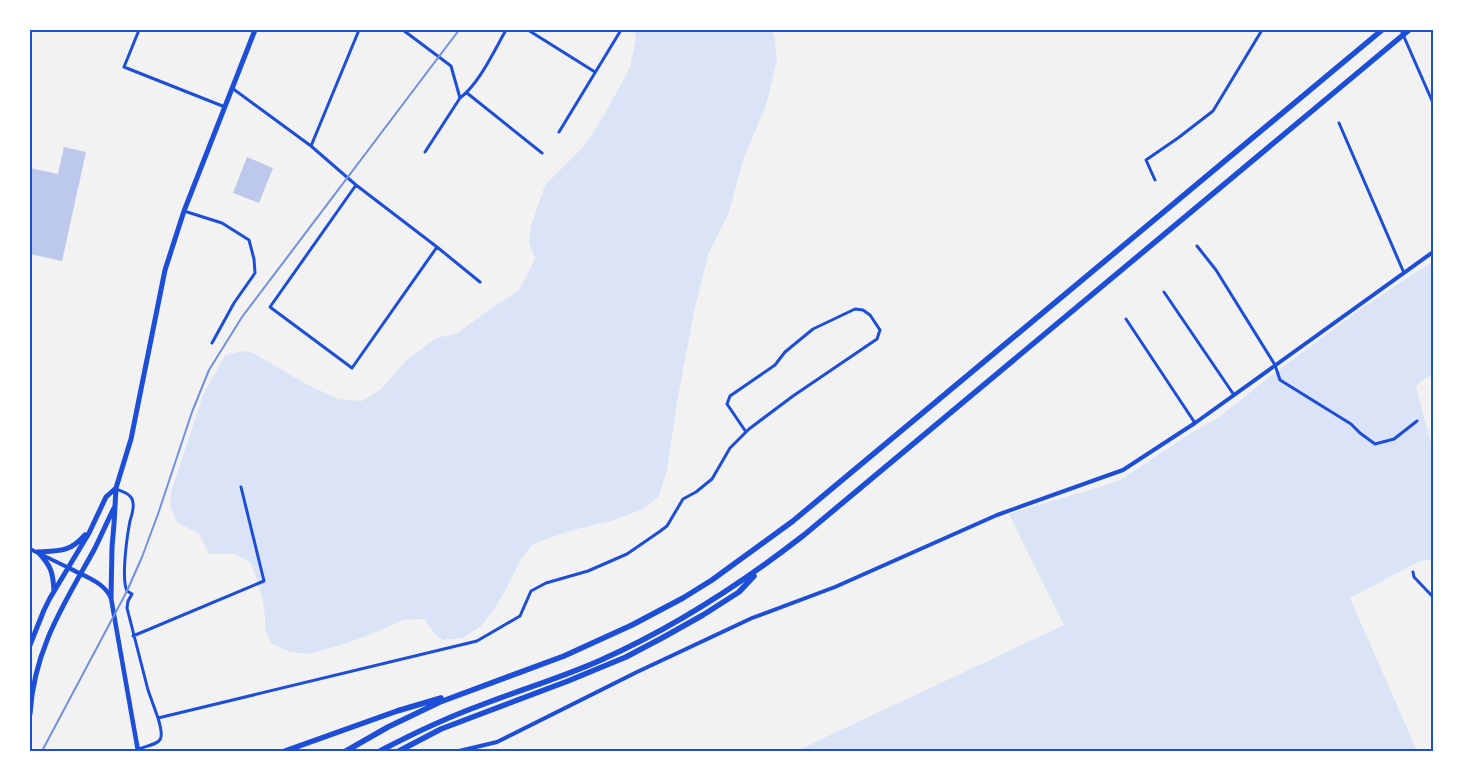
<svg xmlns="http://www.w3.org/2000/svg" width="1463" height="781" viewBox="0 0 1463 781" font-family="'Golos Text',sans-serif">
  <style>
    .green { fill: #dbe4f7 }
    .building { fill: #bdc9ec }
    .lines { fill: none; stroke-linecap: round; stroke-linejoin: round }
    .minor { stroke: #1d4ed8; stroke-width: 3 }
    .tertiary { stroke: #1d4ed8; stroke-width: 4 }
    .secondary { stroke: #1d4ed8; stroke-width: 4.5 }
    .primary { stroke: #1d4ed8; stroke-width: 5 }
    .motorway { stroke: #1d4ed8; stroke-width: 5.5 }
    .rail { stroke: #7290e2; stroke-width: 2 }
    .neatline { fill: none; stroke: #1d4ed8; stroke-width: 2 }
  </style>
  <rect width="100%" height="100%" fill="#f2f2f2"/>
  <!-- green -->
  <path class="green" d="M634 30H770L774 35 777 60 766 105 743 160 729 212 709 252 694 312 677 402 667 470 659 496 643 509 614 520 569 531 533 544 521 559 506 589 493 611 480 627 462 638 443 640 435 634 424 619 403 620 372 634 340 645 310 654 290 652 272 644 265 631V616L262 596 251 563 235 554H209L199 534 177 522 170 505 171 492 203 395 225 355 243 351 253 353 306 384 338 399 362 401 381 389 407 360 436 338 458 333 483 314 519 290 535 259 529 242 531 226 545 185 585 145 606 112 630 67 636 38Z
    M1433 261V373L1416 386 1433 451V559L1418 562 1350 598 1417 751H796L1064 625 1009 514 1119 481 1188 435 1218 418 1268 378 1362 308Z"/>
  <!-- building -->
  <path class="building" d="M64 147 86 152 62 261 30 254V243L32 232H30V168L58 174Z
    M247 157 273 168 259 203 233 193Z"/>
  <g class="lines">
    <!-- minor -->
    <path class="minor" d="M139 30 124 67 225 107
      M403 30 451 66 460 98
      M528 30 595 72
      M1401 30 1433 103
      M232 88 311 146 356 185 437 247 480 282
      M467 93 542 153
      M1339 123 1404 273
      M559 132 621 30
      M311 146 359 30
      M425 152 460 98C479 84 494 51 506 30
      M1155 180 1146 160 1178 138 1213 111 1262 30
      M356 185 270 307 352 368 437 247
      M184 211 222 223 249 240 254 259 255 273 234 303 212 343
      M1197 246 1216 270 1275 365 1280 380 1351 424 1360 433 1375 444 1394 439 1417 421
      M1164 292 1234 395
      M1126 319 1195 423
      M116 489C121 491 130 493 132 499 135 505 132 515 130 521 127 536 121 579 127 591L132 594 128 601 127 608 148 690 158 718
      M1413 572 1414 577 1433 597
      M133 636 264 581 241 487
      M138 749C160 742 166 744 158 718L477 641 520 616 531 591 546 583 588 571 627 554 659 532 667 526 683 499 696 492 712 479 730 448 749 429 793 396 877 339 880 330 870 315 863 310 855 309 813 329 785 352 775 365 730 396 727 404 746 432"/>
    <!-- tertiary -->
    <path class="tertiary" d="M30 549 69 568
      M459 751 497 742 637 672 752 618 835 587 997 515 1123 470 1195 423 1433 252"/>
    <!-- secondary -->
    <path class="secondary" d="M69 568C84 576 104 582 111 598L138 751"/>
    <!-- primary -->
    <path class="primary" d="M38 552C60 551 70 552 85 535
      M38 552C51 566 53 572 54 591
      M111 598 112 547 114 524 116 488 131 439 165 270 184 211 255 30
      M30 645 44 610 50 598 89 533 106 497 116 488
      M30 714C34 649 64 604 94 550 101 536 107 522 114 508"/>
    <!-- motorway -->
    <path class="motorway" d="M285 751 397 711 441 698
      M346 751 388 727 440 702 564 656 632 625 683 598 712 580 793 521 1382 30
      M380 751C414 733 448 717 484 704 523 689 563 677 601 660 675 627 741 584 804 535L1409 30
      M399 751 441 729 568 681 626 657 662 638 703 615 739 592 754 576"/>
    <!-- rail -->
    <path class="rail" d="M42 751 127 591 142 557 158 514 192 412 209 370 242 317 459 30"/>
  </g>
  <!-- border -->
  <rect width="1463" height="781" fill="none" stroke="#ffffff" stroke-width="62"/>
  <rect x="31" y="31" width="1401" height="719" class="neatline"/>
</svg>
